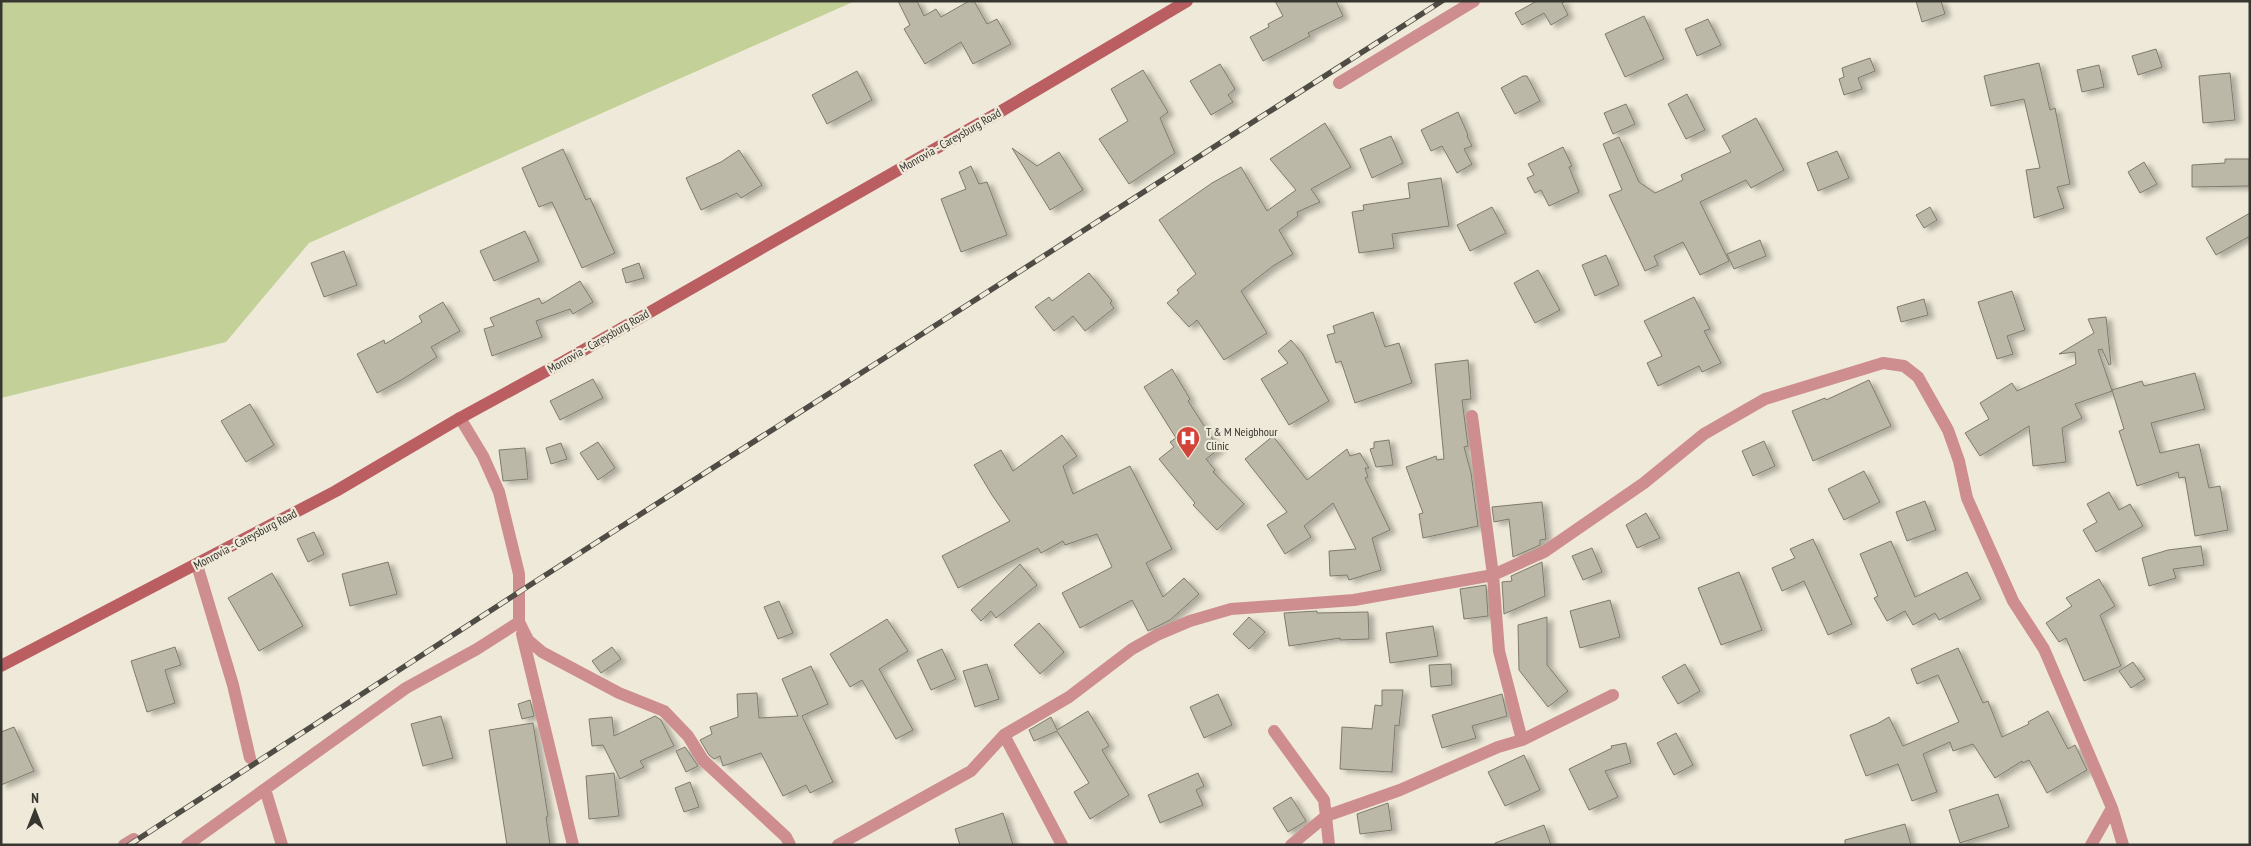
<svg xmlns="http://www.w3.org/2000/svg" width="2251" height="846" viewBox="0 0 2251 846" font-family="'PT Sans Narrow',sans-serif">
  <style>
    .green { fill: #c3d198 }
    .building { fill: #bcb8a7; stroke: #7f7b6c; filter: url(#shadow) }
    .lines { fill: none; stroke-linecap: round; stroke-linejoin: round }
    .street { stroke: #ce8d8e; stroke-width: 12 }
    .secondary { stroke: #ba5e62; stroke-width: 12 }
    .rail-casing { stroke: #4f4c45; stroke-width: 5.5 }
    .rail { stroke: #eee9d8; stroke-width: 4; stroke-dasharray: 11; stroke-linecap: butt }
    .labels { text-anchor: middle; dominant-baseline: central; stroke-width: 4.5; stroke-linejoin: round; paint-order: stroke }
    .street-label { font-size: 12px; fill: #383630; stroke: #eee9d8 }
    .poi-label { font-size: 12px; fill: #383630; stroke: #eee9d8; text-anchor: start }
  </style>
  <defs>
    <filter id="shadow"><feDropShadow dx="5.5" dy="3" stdDeviation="2.5" flood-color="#0004"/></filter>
  </defs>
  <rect width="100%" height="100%" fill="#eee9d8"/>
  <!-- green -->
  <path class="green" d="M1 1H855L309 243 226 342 1 398Z"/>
  <!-- building -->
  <path class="building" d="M898 1H917L924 16 936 9 941 17 969 1H974L987 24 997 19 1011 44 973 64 961 42 925 64 904 29 910 25Z
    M1275 1H1336L1343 16 1308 33 1310 36 1263 61 1250 37 1269 27 1268 24 1283 16Z
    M1537 1H1566L1562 3 1568 15 1551 25 1544 13 1522 25 1515 13Z
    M1916 1H1941L1945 14 1922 22Z
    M1644 16 1664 59 1625 77 1605 34Z
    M1708 19 1721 45 1697 56 1685 29Z
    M2156 49 2162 67 2138 75 2132 56Z
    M1870 58 1875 71 1858 78 1862 89 1844 95 1839 79 1844 77 1842 68Z
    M2039 63 2050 110 2055 108 2070 184 2057 187 2064 208 2034 218 2026 170 2040 168 2024 99 1991 106 1984 76Z
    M1220 64 1235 89 1228 95 1233 102 1211 115 1190 81Z
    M2099 65 2104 87 2082 92 2077 70Z
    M1143 70 1168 112 1160 118 1175 153 1129 184 1099 139 1128 121 1111 89Z
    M857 71 872 100 827 124 812 95Z
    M2230 73 2235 120 2203 123 2199 76Z
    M1523 76H1527L1540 101 1515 114 1501 88Z
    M1687 94 1705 130 1686 139 1668 104Z
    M1626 104 1635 124 1613 134 1604 113Z
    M1458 112 1468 135 1467 136 1472 146 1464 149 1472 164 1457 173 1442 146 1431 151 1421 130Z
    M1756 118 1784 170 1751 188 1746 180 1700 202 1729 261 1700 275 1683 242 1654 256 1658 265 1645 271 1609 195 1622 190 1603 144 1619 137 1639 182 1655 193 1683 180 1681 175 1731 152 1722 136Z
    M1325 123 1351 167 1311 189 1320 202 1297 212 1298 216 1279 230 1293 254 1273 266 1241 291 1267 333 1224 360 1197 320 1189 327 1167 303 1179 293 1177 290 1196 274 1159 220 1212 183 1241 167 1267 211 1296 190 1270 159Z
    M1391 136 1403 163 1372 178 1360 149Z
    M1563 147 1572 166 1569 167 1579 192 1549 206 1541 190 1535 193 1527 178 1534 175 1528 164Z
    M1012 148 1037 166 1059 152 1083 190 1050 210Z
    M563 149 586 200 590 198 615 253 582 268 552 202 539 207 522 168Z
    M739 150 762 185 741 198 737 193 701 210 686 178 721 162Z
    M1837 151 1849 178 1818 191 1807 163Z
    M2225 159H2249V186L2192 187V165L2225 163Z
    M2144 162 2157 184 2140 193 2128 172Z
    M971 166 979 184 987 182 1007 235 961 252 941 199 966 189 959 172Z
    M1441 178 1449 226 1392 234 1394 248 1359 253 1352 212 1364 210 1363 205 1410 198 1408 183Z
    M1492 207 1506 233 1470 251 1457 225Z
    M1930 207 1937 220 1924 228 1916 215Z
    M2250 213V236L2216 255 2206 238Z
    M525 231 539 261 494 281 480 251Z
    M1760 240 1766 256 1734 269 1727 254Z
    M344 251 357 285 324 297 311 263Z
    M1606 255 1619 285 1595 296 1582 265Z
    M639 263 644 278 626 283 622 269Z
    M1538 270 1560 310 1535 323 1514 283Z
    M1089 273 1112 301 1110 303 1114 308 1085 331 1073 316 1054 331 1035 307 1049 297 1052 301Z
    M580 281 593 302 573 314 570 309 536 321 542 337 492 356 484 329 494 326 490 318 539 298 542 304Z
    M2012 291 2025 330 2007 336 2013 354 1997 359 1978 302Z
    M1694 297 1710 329 1704 331 1721 363 1702 372 1699 366 1658 386 1647 363 1662 356 1644 321Z
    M1924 299 1928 315 1901 322 1897 307Z
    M443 302 460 331 431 347 437 357 403 379 377 393 357 354 384 340 385 344 422 322 419 316Z
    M1373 312 1385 347 1399 343 1412 383 1355 403 1341 361 1336 363 1327 335 1335 333 1333 326Z
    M2106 317 2111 364 2109 365 2102 349 2098 350 2112 391 2075 404 2082 418 2062 428 2066 462 2033 466 2029 426 1980 456 1965 433 1989 419 1980 403 2012 383 2017 391 2076 364 2075 352 2059 354 2094 333 2088 319Z
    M1291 340 1302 353 1329 401 1289 425 1261 379 1288 363 1278 351Z
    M1468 360 1471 399 1462 400 1468 446 1464 447 1471 473 1478 526 1423 538 1419 514 1423 513 1406 467 1436 456 1437 460 1444 459 1435 364Z
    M1172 369 1190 399 1188 401 1219 449 1206 459 1215 470 1213 472 1244 504 1217 530 1193 505 1195 503 1159 459 1174 447 1170 442 1176 438 1144 387Z
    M2195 373 2205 409 2151 423 2160 453 2199 444 2209 488 2220 486 2228 530 2195 536 2185 477 2179 478 2178 472 2137 486 2119 431 2124 429 2112 390 2142 381 2144 386Z
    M593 379 603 398 560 420 550 401Z
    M1869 380 1891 426 1813 461 1792 411 1825 398 1826 400Z
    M250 404 274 445 246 462 221 421Z
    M1062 435 1077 456 1063 466 1073 494 1130 466 1172 549 1146 563 1163 597 1184 578 1199 594 1170 620 1148 631 1132 600 1080 628 1062 593 1112 567 1097 534 1065 545 1063 541 1041 553 1038 548 958 588 942 556 1010 521 992 495 974 465 1001 450 1013 471Z
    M1273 436 1307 480 1347 449 1350 456 1360 453 1369 468H1365L1368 477 1365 478 1390 530 1372 538 1381 570 1349 580 1347 575 1330 576 1329 551 1356 549 1333 503 1304 526 1311 537 1285 554 1267 525 1287 512 1245 459Z
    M1389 440 1393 465 1376 467 1370 449 1374 448V442Z
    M1764 441 1775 466 1753 476 1742 451Z
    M598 442 615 468 598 480 580 453Z
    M561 443 567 459 551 464 546 448Z
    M525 448 528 479 503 481 499 450Z
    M1864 471 1880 502 1844 520 1828 489Z
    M2109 492 2119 510 2130 504 2143 526 2096 552 2083 530 2097 522 2087 504Z
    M1925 501 1936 530 1907 541 1896 512Z
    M1542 502 1546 539 1540 540V545L1513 557 1509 519 1494 522 1492 507Z
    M1646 513 1660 538 1637 548 1626 525Z
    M314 532 324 554 308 562 297 539Z
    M1813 539 1852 624 1828 635 1804 581 1782 591 1772 568 1795 558 1790 549Z
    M1891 541 1915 597 1967 572 1981 599 1939 620 1935 613 1913 625 1905 611 1887 621 1874 598 1878 596 1860 554Z
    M2201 546 2204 565 2173 569 2176 578 2149 586 2142 558 2168 550Z
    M1592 548 1602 572 1583 580 1572 556Z
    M388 562 397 594 350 606 342 574Z
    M1542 562 1545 596 1504 614 1502 582 1512 581 1511 576Z
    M1020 564 1037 585 996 618 991 611 981 621 971 610Z
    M1739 572 1762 630 1721 645 1698 588Z
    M272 573 303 626 259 651 228 598Z
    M2099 579 2115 606 2100 615 2121 666 2084 681 2066 638 2059 642 2046 623 2072 606 2066 598Z
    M1486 585 1488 616 1464 619 1460 589Z
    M1610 600 1620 637 1580 648 1570 611Z
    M779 601 793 633 778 639 764 607Z
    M1317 611V613L1368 612 1369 639 1340 640V638L1289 646 1284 613Z
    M1249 617 1265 632 1249 649 1233 634Z
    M1547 617V665L1568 691 1548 707 1519 670 1518 625Z
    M887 619 908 651 879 669 913 730 896 739 862 680 850 687 830 654Z
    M1039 623 1064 652 1040 674 1014 645Z
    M1433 626 1438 656 1390 663 1386 633Z
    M175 647 181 665 165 670 175 703 147 712 131 661Z
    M612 647 621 659 601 673 592 661Z
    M1958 648 1983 703 1988 701 2002 737 2029 724 2028 722 2048 711 2068 749 2075 745 2087 770 2047 793 2029 760 2023 763 2022 761 1995 778 1973 744 1953 751 1950 742 1923 754 1937 792 1912 801 1898 764 1866 776 1850 735 1877 724 1889 717 1903 746 1959 722 1938 675 1917 684 1911 669Z
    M942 649 956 679 931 690 917 660Z
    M2133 662 2145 679 2131 688 2119 671Z
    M987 664 999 699 975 707 963 671Z
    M1451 664 1452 685 1431 687 1429 665Z
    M1685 664 1700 691 1678 704 1662 677Z
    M811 666 828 704 802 716 833 782 810 793 806 785 783 796 761 753 723 766 720 756 714 759 709 755 700 740 712 734 710 727 738 717 737 694 757 693 759 718 798 716 782 679Z
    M1382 690H1403L1399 726 1395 725 1392 772 1340 769 1342 727 1372 729 1375 705 1382 706Z
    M1218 694 1232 725 1204 738 1190 707Z
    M1502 694 1507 716 1472 726 1476 738 1442 748 1432 715Z
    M530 700 534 716 522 719 518 704Z
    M1088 711 1109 746 1102 750 1129 795 1090 819 1074 792 1089 783 1057 731 1034 741 1029 730 1051 717 1057 730Z
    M441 716 453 758 423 766 411 724Z
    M655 716 661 720 674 746 640 761 644 767 620 779 603 745 592 746 589 719 612 717 614 736Z
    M533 723 548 816 546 817 550 845H507L489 730Z
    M14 727 34 771 1 785V732Z
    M1676 733 1693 765 1674 775 1657 743Z
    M1626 743 1631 763 1605 771 1618 797 1589 810 1569 769 1612 748 1611 746Z
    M685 747 698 766 686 772 676 751Z
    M1524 755 1540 790 1505 806 1488 772Z
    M614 773 619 816 589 819 586 776Z
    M1198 773 1204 786 1196 790 1203 805 1160 823 1148 795Z
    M690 782 699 807 684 812 675 788Z
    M1998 794 2009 827 1960 843 1949 810Z
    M1291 797 1306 821 1288 832 1273 808Z
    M1388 803 1392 830 1360 834 1357 814Z
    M1003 813 1013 845H960L955 829Z
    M1905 824 1911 845H1845V840Z
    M1544 825 1551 845H1495V843Z"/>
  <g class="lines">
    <!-- street -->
    <path class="street" d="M1339 83 1474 1
      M1472 416 1493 575 1499 651 1522 740
      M197 565 233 685 250 758
      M519 622 528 640 542 652 619 693 664 711 688 736 703 760 786 837 790 845
      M522 634 573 845
      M1274 731 1324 800 1326 816 1291 845
      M1004 735 1062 845
      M265 789 282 845
      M124 845 134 839
      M187 845 406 688 477 649 519 622V574L499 492 483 456 460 418
      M838 845 971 771 1004 735 1069 697 1132 649 1157 635 1190 621 1231 609 1354 600 1493 575 1544 552 1644 483 1704 434 1765 399 1883 363 1904 366 1918 377 1948 430 1959 461 1967 498 2013 601 2044 649 2112 808 2123 845
      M1329 845 1326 816 1400 790 1498 747 1522 740 1613 695
      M2091 845 2112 808"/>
    <!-- secondary -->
    <path class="secondary" d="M1 666 336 491 460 418 561 363 1003 110 1187 1"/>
    <!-- rail casing -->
    <g class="rail-casing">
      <path id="rail" d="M129 845 544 576 1442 1"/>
    </g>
    <!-- rail -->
    <use href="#rail" class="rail"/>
  </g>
  <!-- icons -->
  <defs>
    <g id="hospital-pin" transform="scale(1.25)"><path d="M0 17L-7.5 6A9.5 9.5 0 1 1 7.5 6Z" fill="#d2443a" stroke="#eee9d8"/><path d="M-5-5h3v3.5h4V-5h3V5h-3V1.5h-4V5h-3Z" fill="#fff"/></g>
  </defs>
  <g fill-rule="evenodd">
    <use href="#hospital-pin" x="1188" y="438"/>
  </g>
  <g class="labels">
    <!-- street labels -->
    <g class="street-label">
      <text transform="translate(950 140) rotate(-30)">Monrovia - Careysburg Road</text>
      <text transform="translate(598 341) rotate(-30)">Monrovia - Careysburg Road</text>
      <text transform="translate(245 539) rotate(-28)">Monrovia - Careysburg Road</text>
    </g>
    <!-- poi labels -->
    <g class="poi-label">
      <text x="1206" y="431">T &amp; M Neigbhour<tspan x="1206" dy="14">Clinic</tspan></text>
    </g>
  </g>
  <!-- border -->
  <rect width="2251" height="846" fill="none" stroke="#383630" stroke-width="5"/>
  <!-- north arrow -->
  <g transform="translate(35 811)" stroke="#eee9d8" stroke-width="4" paint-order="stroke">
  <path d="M0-4L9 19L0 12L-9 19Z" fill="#383630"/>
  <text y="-8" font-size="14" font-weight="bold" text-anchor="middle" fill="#383630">N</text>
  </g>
</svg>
